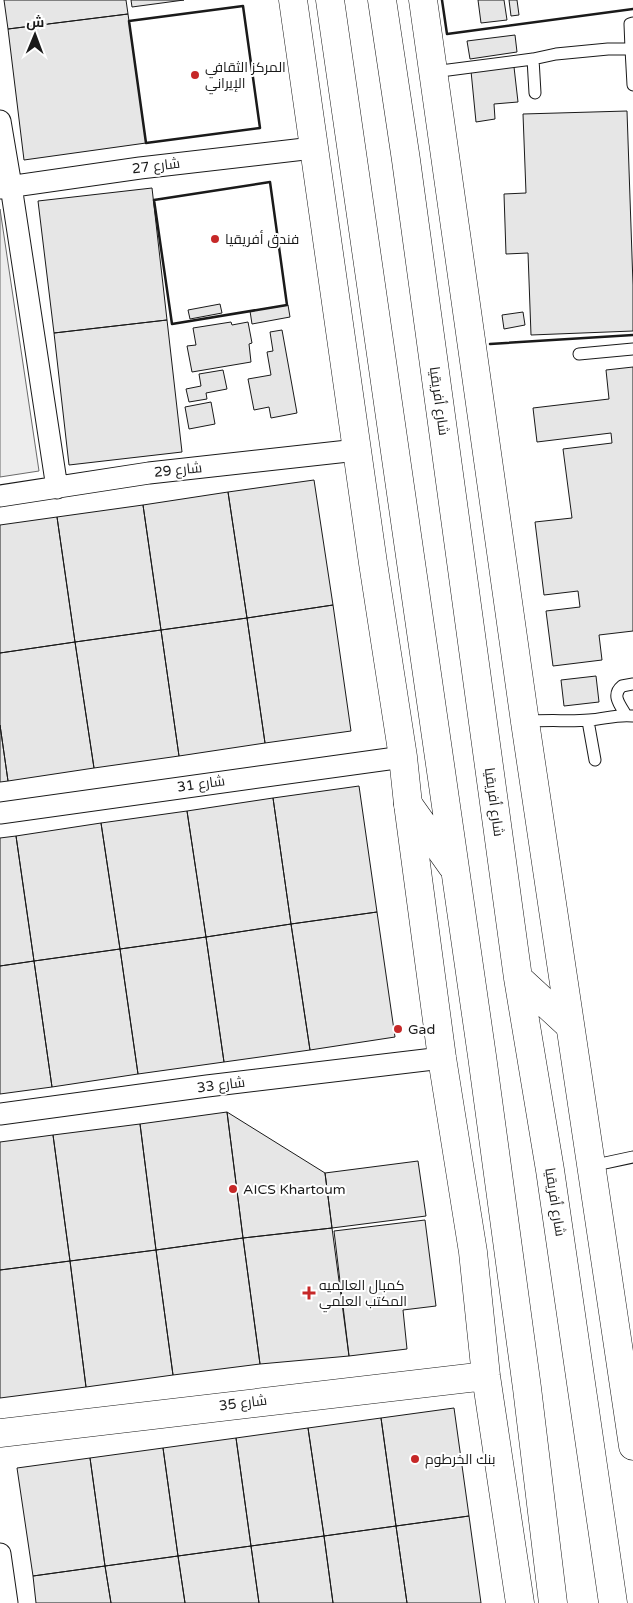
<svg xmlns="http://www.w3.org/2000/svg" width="633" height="1603" viewBox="0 0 633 1603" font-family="'Varela Round',Cairo,sans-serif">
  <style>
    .built { fill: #ededed; stroke: #6a6a6a }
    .building { fill: #e6e6e6; stroke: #1a1a1a }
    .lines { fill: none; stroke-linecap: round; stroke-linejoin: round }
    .lane-casing { stroke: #1a1a1a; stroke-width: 13 }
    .street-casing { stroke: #1a1a1a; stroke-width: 23 }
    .secondary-casing { stroke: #1a1a1a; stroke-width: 29 }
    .highway-casing { stroke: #1a1a1a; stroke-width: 29 }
    .lane { stroke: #fff; stroke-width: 11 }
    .street { stroke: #fff; stroke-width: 21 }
    .secondary { stroke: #fff; stroke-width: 28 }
    .highway { stroke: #fff; stroke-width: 28 }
    .wall { stroke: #1a1a1a; stroke-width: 2.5 }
    .poi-dot { fill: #c62828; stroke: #fff; stroke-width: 2 }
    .labels { text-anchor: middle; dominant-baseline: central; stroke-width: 4; stroke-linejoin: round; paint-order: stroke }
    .poi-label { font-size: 14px; fill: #1a1a1a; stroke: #fff; text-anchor: start }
    .street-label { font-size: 14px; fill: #1a1a1a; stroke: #fff }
  </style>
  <rect width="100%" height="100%" fill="#fff"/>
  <!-- built -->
  <path class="built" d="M0 209 39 471 0 477Z"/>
  <!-- building -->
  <path class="building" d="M4 0H126L128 14 8 29Z
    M131 0H184L132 7Z
    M478 0H504L507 20 481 23Z
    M509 0H517L519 15 511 16Z
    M128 14 146 143 24 160 8 29Z
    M515 35 517 52 470 59 467 41Z
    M514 67 518 102 494 104 495 119 476 122 471 71Z
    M627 111 633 285V331L531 335 528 253 506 254 504 194 526 193 523 114Z
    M152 188 167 320 54 333 38 201Z
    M220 304 222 313 190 319 188 310Z
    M288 305 290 317 252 324 250 311Z
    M523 312 525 325 504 329 502 315Z
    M167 320 182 452 69 465 54 333Z
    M231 322 232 325 248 322 252 343 249 344 251 362 192 372 187 346 196 345 193 328Z
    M282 330 297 413 271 418 269 407 254 410 248 379 271 375 267 352 273 351 270 332Z
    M633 367V631L599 635 602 660 553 666 546 611 580 607 578 591 544 595 535 522 572 518 563 449 612 443 611 433 537 442 533 408 609 399 606 370Z
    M223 370 227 389 206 393 207 399 189 402 186 389 201 386 199 374Z
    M211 402 215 424 189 429 185 407Z
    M314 480 333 605 247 618 228 492Z
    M228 492 247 618 161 630 143 505Z
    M143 505 161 630 75 642 57 517Z
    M57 517 75 642 0 653V525Z
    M333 605 351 731 265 743 247 618Z
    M247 618 265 743 179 756 161 630Z
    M161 630 179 756 94 768 75 642Z
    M75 642 94 768 8 781 0 725V653Z
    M596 676 599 702 564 706 561 680Z
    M0 725 8 781 0 782Z
    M359 786 377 912 291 924 273 798Z
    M273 798 291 924 206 937 187 811Z
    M187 811 206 937 120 949 101 823Z
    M101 823 120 949 34 961 16 836Z
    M16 836 34 961 0 966V838Z
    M377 912 395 1037 310 1050 291 924Z
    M291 924 310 1050 224 1062 206 937Z
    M206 937 224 1062 138 1074 120 949Z
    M120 949 138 1074 52 1087 34 961Z
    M34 961 52 1087 0 1094V966Z
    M227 1112 325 1173 332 1228 243 1238Z
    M227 1112 243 1238 156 1250 140 1124Z
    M140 1124 156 1250 70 1261 53 1135Z
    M53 1135 70 1261 0 1270V1142Z
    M418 1161 426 1216 332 1228 325 1173Z
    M425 1220 436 1306 403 1310 407 1349 349 1356 334 1231Z
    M332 1228 349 1356 260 1364 243 1238Z
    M243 1238 260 1364 173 1375 156 1250Z
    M156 1250 173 1375 86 1387 70 1261Z
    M70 1261 86 1387 0 1398V1270Z
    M454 1408 469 1516 396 1526 381 1418Z
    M381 1418 396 1526 324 1536 308 1428Z
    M308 1428 324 1536 251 1546 236 1438Z
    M236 1438 251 1546 178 1556 163 1448Z
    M163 1448 178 1556 105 1566 90 1458Z
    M90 1458 105 1566 33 1576 17 1468Z
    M469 1516 481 1603H407L396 1526Z
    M396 1526 407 1603H333L324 1536Z
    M324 1536 333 1603H259L251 1546Z
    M251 1546 259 1603H185L178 1556Z
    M178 1556 185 1603H111L105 1566Z
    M105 1566 111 1603H36L33 1576Z"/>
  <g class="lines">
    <!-- lane casing -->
    <g class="lane-casing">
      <path id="lane" d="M631 49 633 85
        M533 59 535 93
        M433 72 533 59 556 54 608 49H631L630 24 633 23
        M579 354 633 349
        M626 715C620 705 611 695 622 686L633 684
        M588 721 595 760
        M525 722C547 719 568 722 589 720 604 719 618 714 633 716
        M591 1166 633 1157"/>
    </g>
    <!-- street casing -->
    <g class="street-casing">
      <path id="street" d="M0 121 11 186 57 488
        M0 188 140 168 313 148
        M0 496 149 473 357 450
        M0 813 403 757
        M0 1114 207 1086 442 1058
        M0 1554 7 1603"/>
    </g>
    <!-- secondary casing -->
    <g class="secondary-casing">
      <path id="secondary" d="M293 0 373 563 403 757 408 804 442 1058 473 1252 486 1376 520 1603
        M423 0 525 722 633 1446
        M0 1433 486 1376"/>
    </g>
    <!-- highway casing -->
    <g class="highway-casing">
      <path id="highway" d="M330 0 482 1056 527 1388 553 1603
        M382 0 406 160 518 978 550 1170 613 1603
        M408 804 452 866
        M518 978 569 1025"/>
    </g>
    <!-- lane -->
    <use href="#lane" class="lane"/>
    <!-- street -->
    <use href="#street" class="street"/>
    <!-- secondary -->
    <use href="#secondary" class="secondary"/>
    <!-- highway -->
    <use href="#highway" class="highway"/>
    <!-- wall -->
    <path class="wall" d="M442 0 447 34 633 9
      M243 6 260 128 146 143 129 21Z
      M270 182 287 305 172 324 154 200Z
      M490 344 633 335"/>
  </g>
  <!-- markers -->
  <g class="poi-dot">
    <circle cx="195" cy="75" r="5"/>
    <circle cx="215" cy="239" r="5"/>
    <circle cx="398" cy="1029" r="5"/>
    <circle cx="233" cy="1189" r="5"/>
    <path d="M306.5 1285.5h5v5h5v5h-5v5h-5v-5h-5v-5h5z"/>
    <circle cx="415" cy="1459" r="5"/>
  </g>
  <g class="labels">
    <!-- poi labels -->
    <g class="poi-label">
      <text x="205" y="67">المركز الثقافي<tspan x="205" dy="16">الإيراني</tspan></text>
      <text x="225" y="239">فندق أفريقيا</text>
      <text x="408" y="1029">Gad</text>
      <text x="243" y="1189">AICS Khartoum</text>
      <text x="319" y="1285">كمبال العالميه<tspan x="319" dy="16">المكتب العلمي</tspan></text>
      <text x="425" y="1459">بنك الخرطوم</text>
    </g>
    <!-- street labels -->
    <g class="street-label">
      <text transform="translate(156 166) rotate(-7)">شارع 27</text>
      <text transform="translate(439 401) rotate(82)">شارع أفريقيا</text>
      <text transform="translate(178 470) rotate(-6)">شارع 29</text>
      <text transform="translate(201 784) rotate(-8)">شارع 31</text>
      <text transform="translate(494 802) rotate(82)">شارع أفريقيا</text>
      <text transform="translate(221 1085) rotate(-7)">شارع 33</text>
      <text transform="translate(555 1202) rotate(81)">شارع أفريقيا</text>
      <text transform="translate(243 1403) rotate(-7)">شارع 35</text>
    </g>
  </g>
  <!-- north arrow -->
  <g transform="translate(35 35) rotate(1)" stroke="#ffffff" stroke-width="4" paint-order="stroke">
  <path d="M0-4L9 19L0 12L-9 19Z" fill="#1a1a1a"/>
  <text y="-8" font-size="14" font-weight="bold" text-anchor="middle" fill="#1a1a1a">ش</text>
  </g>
</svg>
